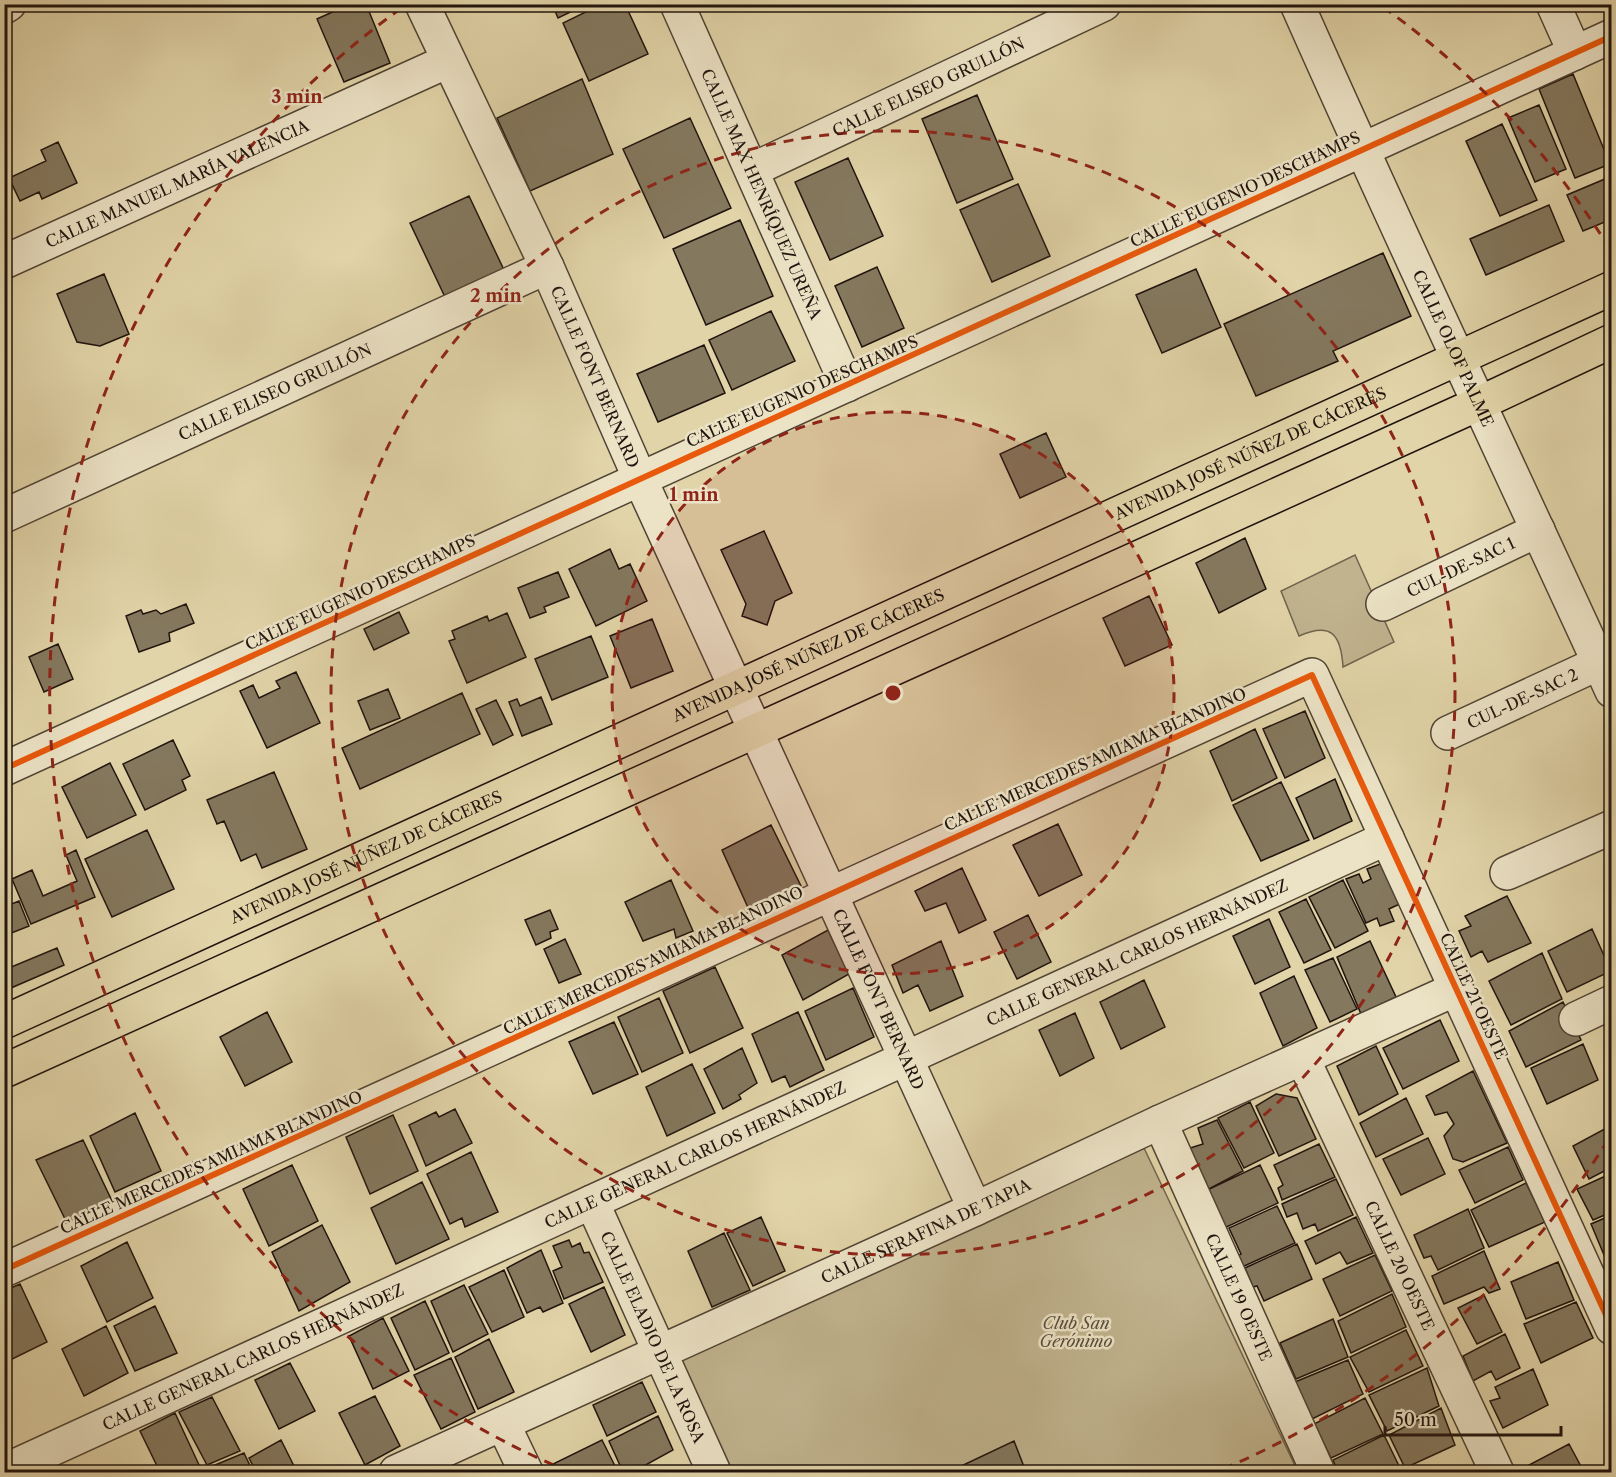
<svg xmlns="http://www.w3.org/2000/svg" width="1616" height="1477" viewBox="0 0 1616 1477" font-family="'Libre Caslon Text',serif">
  <style>
    .green { fill: #c0b38e; stroke: #70644e; stroke-width: 1.5 }
    .building { fill: #84785e; stroke: #20140e; stroke-width: 1.5 }
    .lines { fill: none; stroke-linecap: round; stroke-linejoin: round }
    .minor-casing { stroke: #504434; stroke-width: 36 }
    .major-casing { stroke: #20140e; stroke-width: 36 }
    .minor { stroke: #ece3c6; stroke-width: 33 }
    .major { stroke: #e1d4a8; stroke-width: 33 }
    .cycleway-casing { stroke: #ece3c6; stroke-width: 10 }
    .cycleway { stroke: #e8590c; stroke-width: 6 }
    .ring { fill: none; stroke: #8f2418; stroke-width: 3; stroke-dasharray: 10 8 }
    .labels { text-anchor: middle; dominant-baseline: central; stroke-width: 5; stroke-linejoin: round; paint-order: stroke }
    .street-label { font-size: 16px; fill: #20140e; stroke: #ece3c6 }
    .park-label { font-size: 16px; font-style: italic; fill: #584c3b; stroke: #ece3c6 }
    .centre { fill: #8f2418; stroke: #ece3c6; stroke-width: 3 }
    .ring-label { font-size: 18px; text-anchor: middle; font-weight: bold; fill: #8f2418; stroke: #ece3c6; stroke-width: 5; stroke-linejoin: round; paint-order: stroke }
  </style>
  <rect width="100%" height="100%" fill="#e1d4a8"/>
  <filter id="stains"><feTurbulence type="fractalNoise" baseFrequency=".00333" numOctaves="4"/><feColorMatrix values="0 0 0 0 .2 0 0 0 0 .09 0 0 0 0 .02 0 0 0 .5 -.17"/></filter>
  <radialGradient id="worn" r=".72"><stop offset=".6" stop-color="#630" stop-opacity="0"/><stop offset="1" stop-color="#630" stop-opacity=".3"/></radialGradient>
  <!-- green -->
  <path class="green" d="M1355 555 1394 642 1343 667C1341 634 1331 622 1299 636L1281 591Z
    M1144 1148 1298 1472H726L674 1360Z"/>
  <!-- building -->
  <path class="building" d="M350 4H366L390 63 344 82 317 19Z
    M552 4H587L558 18Z
    M602 4H625L648 54 589 81 563 23Z
    M1573 74 1610 164 1575 178 1539 89Z
    M582 79 613 154 530 191 497 118Z
    M977 95 1013 179 957 203 922 119Z
    M1539 105 1566 169 1535 182 1508 118Z
    M690 118 731 208 664 238 623 149Z
    M1502 124 1537 200 1500 216 1466 141Z
    M58 142 77 183 42 199 39 192 20 201 9 178 46 161 41 150Z
    M848 158 883 236 830 260 795 182Z
    M1612 176V219L1583 231 1567 195Z
    M1018 184 1050 256 992 282 960 210Z
    M469 196 504 270 445 297 410 223Z
    M1549 205 1564 241 1486 275 1470 239Z
    M740 220 773 296 706 325 673 249Z
    M1383 253 1411 316 1333 351 1338 361 1256 396 1224 324Z
    M877 267 904 328 862 347 835 286Z
    M1196 269 1221 327 1162 353 1136 295Z
    M104 274 129 334 100 346 77 342 57 294Z
    M771 311 795 361 732 390 709 340Z
    M704 345 725 393 658 422 637 374Z
    M1046 433 1066 477 1020 498 1000 454Z
    M764 531 792 593 775 601 767 625 742 616 746 604 721 550Z
    M1245 538 1266 589 1219 613 1196 563Z
    M610 549 619 569 630 564 647 601 596 626 569 569Z
    M558 572 569 597 544 607 546 612 530 618 518 588Z
    M1149 596 1172 645 1125 666 1103 618Z
    M186 604 194 623 169 633 170 641 139 652 126 616 141 610 143 614 156 610 161 614Z
    M399 612 409 633 374 650 364 629Z
    M507 613 526 657 467 683 449 641 455 639 452 631 487 616 489 621Z
    M652 619 673 671 631 688 610 636Z
    M591 636 608 677 552 700 535 659Z
    M58 644 73 679 44 692 29 657Z
    M296 672 320 723 267 748 240 691 253 685 259 698 280 688 276 681Z
    M388 689 400 718 370 730 358 701Z
    M462 693 480 734 360 789 342 748Z
    M541 697 552 724 522 736 509 702 517 699 520 706Z
    M496 700 513 735 493 745 476 709Z
    M1305 711 1325 758 1285 778 1263 729Z
    M1255 729 1277 778 1232 801 1210 751Z
    M173 740 190 776 182 780 186 790 145 810 123 764Z
    M110 763 136 815 87 838 62 787Z
    M274 772 307 849 262 868 256 854 241 861 224 821 217 824 207 800Z
    M1335 779 1352 821 1314 839 1296 798Z
    M1281 782 1309 840 1261 861 1233 805Z
    M1058 824 1082 875 1039 896 1013 845Z
    M771 825 801 886 750 912 722 850Z
    M147 830 174 889 112 917 85 859Z
    M76 850 95 897 31 924 12 879 32 870 43 896 77 881 66 855Z
    M1380 864 1387 870 1402 903 1389 909 1394 921 1380 926 1377 918 1366 923 1346 879 1359 874 1363 883 1371 879 1367 869Z
    M962 868 986 920 959 933 946 903 925 911 915 891Z
    M671 880 693 931 676 938 674 929 643 941 625 902Z
    M1343 880 1368 931 1335 948 1309 897Z
    M1507 896 1531 943 1488 962 1482 951 1471 957 1459 931 1471 926 1465 916Z
    M1306 899 1331 950 1304 963 1279 912Z
    M19 901 29 926 4 936V907Z
    M550 910 558 929 550 932 551 938 536 945 525 920Z
    M1028 915 1051 962 1017 979 994 932Z
    M1269 919 1290 967 1255 984 1233 936Z
    M1592 929 1611 971 1567 992 1548 951Z
    M828 930 849 974 803 1000 782 955Z
    M565 939 581 974 559 983 544 949Z
    M941 941 963 996 930 1011 918 985 903 993 892 965Z
    M1370 941 1396 997 1361 1014 1337 957Z
    M57 948 64 965 4 991V970Z
    M1542 953 1562 999 1511 1025 1489 981Z
    M1333 958 1357 1009 1330 1022 1305 970Z
    M715 967 743 1028 690 1053 663 991Z
    M1294 976 1317 1028 1283 1046 1260 993Z
    M1144 980 1165 1027 1121 1049 1100 1002Z
    M853 988 874 1037 826 1060 805 1011Z
    M659 998 683 1053 642 1072 618 1017Z
    M1563 1002 1581 1040 1526 1067 1509 1031Z
    M267 1012 292 1062 245 1086 220 1037Z
    M798 1012 824 1070 790 1087 785 1076 772 1082 752 1034Z
    M1075 1013 1094 1058 1060 1076 1039 1030Z
    M1440 1020 1459 1061 1403 1089 1383 1048Z
    M614 1022 638 1074 593 1094 569 1042Z
    M1583 1044 1598 1080 1547 1104 1531 1068Z
    M1376 1046 1398 1094 1359 1115 1337 1066Z
    M742 1048 757 1083 739 1095 741 1099 723 1109 704 1069Z
    M692 1064 715 1113 667 1136 646 1087Z
    M1473 1071 1507 1143 1463 1162 1453 1159 1444 1136 1454 1124 1447 1112 1435 1115 1426 1096Z
    M1276 1094 1297 1098 1316 1139 1279 1156 1256 1106Z
    M1406 1098 1423 1134 1376 1157 1360 1123Z
    M1250 1102 1274 1153 1244 1168 1218 1118Z
    M455 1109 472 1143 426 1166 409 1125 436 1112 439 1117Z
    M135 1113 161 1171 115 1192 90 1136Z
    M393 1115 418 1171 370 1194 346 1137Z
    M1217 1120 1243 1171 1205 1191 1187 1149 1203 1144 1198 1128Z
    M1612 1125V1167L1589 1179 1573 1146Z
    M1428 1138 1445 1174 1401 1195 1383 1159Z
    M83 1140 112 1201 67 1223 36 1160Z
    M1319 1144 1335 1177 1282 1200 1278 1188 1283 1185 1274 1165Z
    M1508 1147 1523 1180 1475 1203 1459 1170Z
    M471 1152 498 1212 465 1227 462 1218 450 1224 427 1174Z
    M292 1165 318 1221 269 1246 243 1189Z
    M1260 1165 1278 1203 1220 1230 1201 1193Z
    M1612 1173V1212L1593 1220 1577 1189Z
    M1336 1179 1353 1215 1318 1231 1315 1224 1303 1229 1297 1213 1287 1217 1282 1204Z
    M422 1182 449 1239 396 1264 371 1208Z
    M1526 1183 1545 1222 1489 1247 1471 1210Z
    M1277 1206 1295 1243 1242 1267 1236 1257 1241 1254 1229 1228Z
    M1468 1209 1484 1248 1438 1270 1431 1256 1424 1258 1414 1235Z
    M1612 1215V1260L1607 1262 1591 1224Z
    M761 1217 785 1271 753 1286 727 1233Z
    M1356 1217 1373 1253 1347 1264 1340 1252 1316 1264 1305 1241Z
    M322 1225 350 1282 299 1311 272 1252Z
    M724 1233 750 1290 712 1307 688 1251Z
    M569 1240 572 1247 580 1243 584 1253 589 1252 603 1282 564 1299 553 1271 562 1267 553 1246Z
    M127 1242 153 1298 107 1322 81 1266Z
    M1297 1244 1312 1279 1264 1301 1257 1286 1253 1287 1245 1268Z
    M541 1250 563 1303 543 1312 540 1307 527 1313 507 1268Z
    M1484 1251 1500 1289 1489 1293 1484 1287 1444 1304 1432 1276Z
    M1375 1255 1392 1291 1340 1316 1323 1279Z
    M1558 1262 1574 1300 1526 1319 1511 1282Z
    M504 1270 524 1317 492 1332 469 1287Z
    M20 1284 47 1342 4 1363V1291Z
    M464 1285 488 1334 453 1352 431 1301Z
    M604 1287 625 1335 591 1352 569 1304Z
    M1392 1294 1406 1327 1351 1353 1338 1321Z
    M1484 1295 1502 1332 1477 1344 1458 1308Z
    M425 1301 449 1353 415 1370 391 1318Z
    M1576 1302 1593 1338 1541 1363 1524 1324Z
    M155 1306 177 1353 135 1371 114 1326Z
    M383 1318 409 1371 373 1389 349 1336Z
    M1333 1319 1348 1357 1296 1379 1280 1343Z
    M106 1326 128 1373 84 1396 62 1349Z
    M1406 1330 1423 1366 1369 1392 1350 1357Z
    M1505 1334 1520 1368 1496 1380 1491 1371 1473 1381 1463 1356Z
    M489 1339 514 1392 478 1409 455 1357Z
    M451 1358 475 1412 441 1429 414 1375Z
    M1348 1360 1363 1394 1312 1419 1295 1382Z
    M290 1363 315 1411 279 1429 255 1380Z
    M1427 1368 1439 1406 1387 1431 1369 1395Z
    M1533 1369 1548 1405 1503 1428 1490 1401 1500 1398 1495 1387Z
    M642 1382 656 1412 607 1436 593 1405Z
    M375 1396 400 1446 365 1465 339 1413Z
    M212 1397 240 1451 207 1465 179 1412Z
    M1365 1398 1383 1434 1331 1458 1314 1424Z
    M1441 1408 1455 1445 1405 1468 1389 1435Z
    M175 1413 200 1467 188 1472H160L140 1431Z
    M658 1416 673 1450 633 1472H623L609 1441Z
    M1384 1435 1401 1470 1395 1472H1338L1333 1460Z
    M281 1440 297 1472H256L249 1458Z
    M602 1440 618 1472H557L553 1464Z
    M1014 1441 1026 1472H956L955 1469Z
    M1569 1444 1584 1472H1533L1529 1465Z
    M244 1453 253 1472H210L208 1468Z"/>
  <g class="lines">
    <!-- minor casing -->
    <g class="minor-casing">
      <g id="minor">
        <path id="s1" d="M422 4 547 267 640 479 975 1209"/>
        <path id="s2" d="M677 4 847 385"/>
        <path id="s3" d="M1297 4C1399 235 1507 462 1612 691"/>
        <path d="M1553 4 1575 53"/>
        <path d="M4 7 9 4"/>
        <path id="s4" d="M752 170 1104 4"/>
        <path id="s5" d="M4 262 448 61"/>
        <path id="s6" d="M4 516 547 267"/>
        <path id="s7" d="M1383 604 1538 530"/>
        <path id="s8" d="M1448 733 1599 663"/>
        <path d="M4 769 1612 36"/>
        <path d="M1507 873 1612 827"/>
        <path d="M1576 1019 1612 1002"/>
        <path id="s9" d="M1303 1059 1497 1472"/>
        <path id="s10" d="M1160 1122 1318 1472"/>
        <path id="s11" d="M592 1202 714 1472"/>
        <path d="M4 1270 1312 675 1612 1328"/>
        <path d="M503 1424 526 1472"/>
        <path id="s12" d="M4 1471 1387 838"/>
        <path id="s13" d="M396 1472 975 1209 1160 1122 1456 989"/>
      </g>
    </g>
    <!-- major casing -->
    <g class="major-casing">
      <g id="major">
        <path id="s14" d="M4 1022 1612 288"/>
        <path d="M4 1071 1478 404 1612 341"/>
      </g>
    </g>
    <!-- minor -->
    <use href="#minor" class="minor"/>
    <!-- major -->
    <use href="#major" class="major"/>
    <!-- cycleway casing -->
    <g class="cycleway-casing">
      <path id="cycleway" d="M4 769 1612 36
        M4 1270 1312 675 1612 1328"/>
    </g>
    <!-- cycleway -->
    <use href="#cycleway" class="cycleway"/>
  </g>
  <!-- distance rings -->
  <circle cx="893" cy="693" r="281" fill="#8f2418" fill-opacity=".12"/>
  <g class="ring">
    <circle cx="893" cy="693" r="281"/>
    <circle cx="893" cy="693" r="562"/>
    <path d="M1608 1140A843 843 0 0 1 1216 1472M570 1472A843 843 0 0 1 403 7M1383 7A843 843 0 0 1 1608 246"/>
  </g>
  <g class="labels">
    <!-- street labels -->
    <g class="street-label">
      <text stroke="none"><textPath href="#s4" startOffset="195">CALLE ELISEO GRULLÓN</textPath></text>
      <text stroke="none"><textPath href="#s5" startOffset="190">CALLE MANUEL MARÍA VALENCIA</textPath></text>
      <text transform="translate(1245 189) rotate(-25)">CALLE EUGENIO DESCHAMPS</text>
      <text stroke="none"><textPath href="#s2" startOffset="208">CALLE MAX HENRÍQUEZ UREÑA</textPath></text>
      <text stroke="none"><textPath href="#s3" startOffset="378">CALLE OLOF PALME</textPath></text>
      <text stroke="none"><textPath href="#s1" startOffset="411">CALLE FONT BERNARD</textPath></text>
      <text transform="translate(802 391) rotate(-24)">CALLE EUGENIO DESCHAMPS</text>
      <text stroke="none"><textPath href="#s6" startOffset="298">CALLE ELISEO GRULLÓN</textPath></text>
      <text stroke="none"><textPath href="#s14" startOffset="1370">AVENIDA JOSÉ NÚÑEZ DE CÁCERES</textPath></text>
      <text stroke="none"><textPath href="#s7" startOffset="86">CUL-DE-SAC 1</textPath></text>
      <text transform="translate(360 592) rotate(-25)">CALLE EUGENIO DESCHAMPS</text>
      <text stroke="none"><textPath href="#s14" startOffset="884">AVENIDA JOSÉ NÚÑEZ DE CÁCERES</textPath></text>
      <text stroke="none"><textPath href="#s8" startOffset="82">CUL-DE-SAC 2</textPath></text>
      <text transform="translate(1095 759) rotate(-24)">CALLE MERCEDES AMIAMA BLANDINO</text>
      <text stroke="none"><textPath href="#s14" startOffset="398">AVENIDA JOSÉ NÚÑEZ DE CÁCERES</textPath></text>
      <text stroke="none"><textPath href="#s12" startOffset="1246">CALLE GENERAL CARLOS HERNÁNDEZ</textPath></text>
      <text transform="translate(653 960) rotate(-25)">CALLE MERCEDES AMIAMA BLANDINO</text>
      <text transform="translate(1474 996) rotate(65)">CALLE 21 OESTE</text>
      <text stroke="none"><textPath href="#s1" startOffset="1095">CALLE FONT BERNARD</textPath></text>
      <text stroke="none"><textPath href="#s12" startOffset="760">CALLE GENERAL CARLOS HERNÁNDEZ</textPath></text>
      <text transform="translate(211 1162) rotate(-24)">CALLE MERCEDES AMIAMA BLANDINO</text>
      <text stroke="none"><textPath href="#s13" startOffset="582">CALLE SERAFINA DE TAPIA</textPath></text>
      <text stroke="none"><textPath href="#s9" startOffset="228">CALLE 20 OESTE</textPath></text>
      <text stroke="none"><textPath href="#s10" startOffset="192">CALLE 19 OESTE</textPath></text>
      <text stroke="none"><textPath href="#s11" startOffset="148">CALLE ELADIO DE LA ROSA</textPath></text>
      <text stroke="none"><textPath href="#s12" startOffset="274">CALLE GENERAL CARLOS HERNÁNDEZ</textPath></text>
    </g>
    <!-- park labels -->
    <g class="park-label">
      <text x="1076" y="1323">Club San<tspan x="1076" dy="18">Gerónimo</tspan></text>
    </g>
  </g>
  <circle cx="893" cy="693" r="9" class="centre"/>
  <g class="ring-label">
    <text x="297" y="103">3 min</text>
    <text x="496" y="302">2 min</text>
    <text x="694" y="501">1 min</text>
  </g>
  <!-- margin -->
  <rect width="1616" height="1477" fill="none" stroke="#e1d4a8" stroke-width="24"/>
  <rect x="6" y="6" width="1604" height="1465" fill="none" stroke="#20140e" stroke-width="3"/>
  <rect x="12" y="12" width="1592" height="1453" fill="none" stroke="#20140e" stroke-width="1.5"/>
  <!-- scale -->
  <path d="M1385 1426v9h176v-9" fill="none" stroke="#20140e" stroke-width="3"/>
  <text x="1394" y="1426" font-size="18" fill="#20140e" stroke="#ece3c6" stroke-width="4.5" paint-order="stroke">50 m</text>
  <rect width="100%" height="100%" filter="url(#stains)"/>
  <rect width="100%" height="100%" fill="url(#worn)"/>
</svg>
